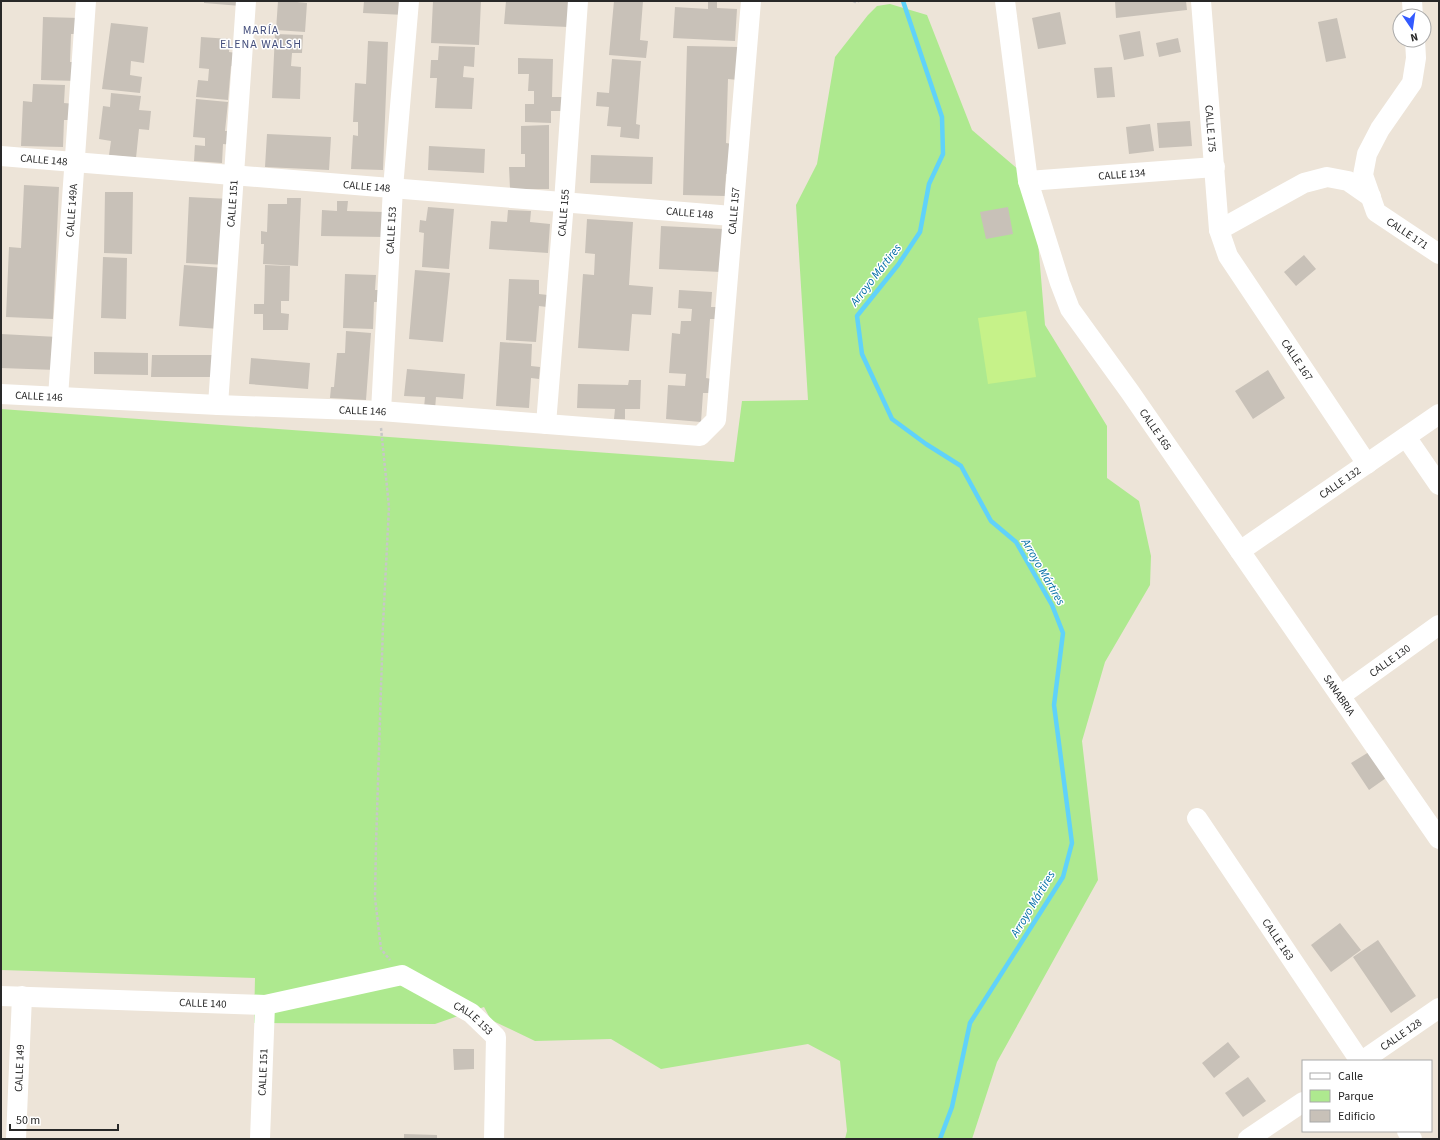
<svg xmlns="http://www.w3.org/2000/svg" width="1440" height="1140" viewBox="0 0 1440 1140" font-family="'Source Sans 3',sans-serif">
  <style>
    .green { fill: #aee98f }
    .pitch { fill: #c6f289 }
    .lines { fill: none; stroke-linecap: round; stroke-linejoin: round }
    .stream { stroke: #60d2fa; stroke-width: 4.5 }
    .building { fill: #c8c1b8 }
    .path { stroke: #c7c7c7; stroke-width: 2.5; stroke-dasharray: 3 2; stroke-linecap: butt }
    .minor { stroke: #fff; stroke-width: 20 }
    .labels { text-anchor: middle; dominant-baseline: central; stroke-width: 3; stroke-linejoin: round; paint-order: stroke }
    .street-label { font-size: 11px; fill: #282828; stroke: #fff }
    .neighbourhood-label { font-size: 12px; letter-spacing: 1px; fill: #454f7d; stroke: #fff }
    .water-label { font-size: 12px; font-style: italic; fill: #006da5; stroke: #fff }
  </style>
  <rect width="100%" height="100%" fill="#ede4d8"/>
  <!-- green -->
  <path class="green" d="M890 4 927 15 972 130 1033 182 1045 325 1107 426V478L1139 501 1151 556 1150 585 1105 662 1082 741 1098 880 997 1062 972 1139H845L847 1131 840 1061 808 1044 661 1069 611 1039 535 1041 491 1020 484 1007 435 1024 254 1023 255 978 1 970V409L734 462 742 401 808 400 796 205 817 164 835 57 868 15 877 6Z"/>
  <!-- pitch -->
  <path class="pitch" d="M1026 311 1036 377 988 384 978 318Z"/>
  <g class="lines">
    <!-- stream -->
    <path class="stream" d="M903 1 942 117 943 154 929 184 920 232 898 265 857 316 862 354 892 419 926 444 961 466 991 521 1016 542 1052 605 1063 633 1054 705 1072 843 1063 877 970 1023 952 1107 940 1139"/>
  </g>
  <!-- building -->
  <path class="building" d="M204 1H242L241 6 204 3Z
    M278 1H297V2L307 3 305 32 276 30Z
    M364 1H406L405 15 363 13Z
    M433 1H481L479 45 431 43Z
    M506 1H569L568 27 504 24Z
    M614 1H643L640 40 648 41 646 58 609 55Z
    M708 1H717V8L737 9 735 41 673 38 675 7 708 9Z
    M1115 1H1186L1187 10 1116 18Z
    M1060 12 1066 44 1038 49 1032 18Z
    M43 17 80 18 79 34H71L70 62H78V81L41 80Z
    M1337 18 1346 58 1326 62 1318 22Z
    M111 23 148 27 144 63 131 61 130 75 142 77 140 93 102 89Z
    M1140 31 1144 56 1124 60 1119 35Z
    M275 34 303 35 302 53H292L291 66 301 67 300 99 272 98Z
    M201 37 230 39 229 52 236 53 235 67 231 66 228 100 196 97 198 80 208 81 209 69 199 68Z
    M1178 38 1181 52 1159 57 1156 43Z
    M368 41 388 42 383 170 351 169 353 135 358 136V122H353L355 83 366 84Z
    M439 46 475 47 474 67 464 66 463 77 474 78 472 109 435 108 437 78H430L431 60H438Z
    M687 46 739 47 738 80 728 79 726 143 732 144V174H726L725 196 683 195Z
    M518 58 553 59 552 97H563L562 111H551V123L525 122V104H534V91H528L529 74H518Z
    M612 59 641 61 636 124 640 125 639 139 620 137 621 127 607 126 609 107 596 106 597 92 609 93Z
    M1112 67 1115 97 1097 98 1094 68Z
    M33 84 65 85 64 103 75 104 74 120H64L63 147 21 146 23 101 32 102Z
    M111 93 141 96 139 110 151 111 149 130 139 129 136 158 109 155 111 141 99 139 103 106 110 107Z
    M196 99 228 102 225 131H234L233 145 223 144 222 163 194 161 195 145 205 146V138L193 137Z
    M1190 121 1192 146 1159 148 1157 123Z
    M1150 124 1154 151 1129 154 1126 127Z
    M549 125V189H510L509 167H525V154H521V126Z
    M267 134 331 137 329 170 265 167Z
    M429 146 485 149 484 173 428 170Z
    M591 155 653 157 652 184 590 183Z
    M24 185 59 187 53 319 6 317 9 247 21 248Z
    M105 192H133L132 254 104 253Z
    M189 197 230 199 227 265 186 263Z
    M287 198H301L298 266 263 264 264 244H261V231L267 232 268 204H287Z
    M337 201H348L347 211 385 212 384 237 321 236 322 210 337 211Z
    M428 207 454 209 449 269 422 267 424 233 419 232 420 220 426 221Z
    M1008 207 1013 234 986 239 980 212Z
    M508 210 531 211 530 222 550 224 548 253 489 249 491 221 507 222Z
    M587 219 633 222 629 285 653 287 651 315 632 314 629 351 578 348 583 274 594 275 595 254 585 253Z
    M661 226 724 229 721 272 659 269Z
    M1304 255 1316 269 1296 286 1284 272Z
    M103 257 127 258 126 319 101 318Z
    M184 265 224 268 219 329 179 326Z
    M265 265 290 266 289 301H281V313L289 314 288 330H263V314H254V304H264Z
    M415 270 450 273 443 342 409 339Z
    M345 274 376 275 375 290H383V302H374L373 329 343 328Z
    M509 279 539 280V294L548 295 547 307 539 306 536 342 506 340Z
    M679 290 712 292 711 307H716L715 319H710L706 378 712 379V393H703L701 422 666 419 668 385 685 386 686 374 669 373 672 333 680 334 681 321H691L692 309 678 308Z
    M346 331 371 333 366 400 330 398 331 387H334L337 353H345Z
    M1 334 58 337 56 370 1 368Z
    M500 342 532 344 531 366 540 367 539 379 531 378 529 408 496 406Z
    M94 352 148 353V375L94 374Z
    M152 355H213V377H151Z
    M251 358 310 363 308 389 249 384Z
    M407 369 465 374 463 399 436 397 435 409 424 408 425 397 404 396Z
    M1268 370 1285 398 1253 419 1235 391Z
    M629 380H641L640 409H625V419H614L615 409 577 408 578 384 628 385Z
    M1369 752 1386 778 1369 790 1351 763Z
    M1340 923 1361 950 1331 972 1311 945Z
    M1378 940 1416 996 1391 1013 1353 957Z
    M1228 1042 1240 1057 1214 1078 1202 1063Z
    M453 1049H474V1069L454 1070Z
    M1248 1077 1266 1101 1243 1117 1225 1093Z
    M404 1134 437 1135V1139H404Z"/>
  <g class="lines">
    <!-- path -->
    <path class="path" d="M853 1 855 2 859 1
      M381 428 389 507 383 625 376 845 375 898 381 949 390 960"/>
    <!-- minor -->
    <g class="minor">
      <path id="s1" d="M1005 1 1028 181 1060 283 1070 309 1130 392 1439 839"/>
      <path id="s2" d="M1201 1 1219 230 1228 256 1367 464"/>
      <path d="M1412 1 1413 16"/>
      <path id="s3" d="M1415 40 1416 58 1412 83 1380 129 1367 154 1363 175 1376 212 1439 254"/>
      <path id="s4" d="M1 156 732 216"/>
      <path id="s5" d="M1028 181 1215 167"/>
      <path d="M1219 230 1304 183 1327 177 1348 181 1371 197"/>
      <path id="s6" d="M1 394 218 405 381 411 700 436 716 420 751 1"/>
      <path id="s7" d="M58 397 86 1"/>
      <path id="s8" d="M218 405 246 1"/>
      <path id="s9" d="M381 411 393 188 409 1"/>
      <path id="s10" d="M546 424 564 202 578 1"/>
      <path d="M1406 437 1439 485"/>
      <path id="s11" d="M1240 551 1439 414"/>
      <path id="s12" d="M1340 696 1439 625"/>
      <path id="s13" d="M1197 818 1360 1061"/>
      <path id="s14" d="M1 996 265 1005 402 975 471 1013 496 1037 494 1139"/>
      <path id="s15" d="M1362 1061 1439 1008"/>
      <path d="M1407 1131 1412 1139"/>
      <path id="s16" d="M16 1139 22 996"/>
      <path id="s17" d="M260 1139 265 1005"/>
      <path d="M1248 1139 1303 1102"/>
    </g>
  </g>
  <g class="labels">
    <!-- street labels -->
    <g class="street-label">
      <text stroke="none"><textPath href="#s2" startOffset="128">CALLE 175</textPath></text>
      <text stroke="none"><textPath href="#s4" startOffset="43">CALLE 148</textPath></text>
      <text stroke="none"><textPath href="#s5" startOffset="94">CALLE 134</textPath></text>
      <text stroke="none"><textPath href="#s4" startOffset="367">CALLE 148</textPath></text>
      <text stroke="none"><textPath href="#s8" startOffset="202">CALLE 151</textPath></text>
      <text stroke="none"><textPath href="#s6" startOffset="933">CALLE 157</textPath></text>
      <text stroke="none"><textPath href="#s7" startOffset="187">CALLE 149A</textPath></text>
      <text stroke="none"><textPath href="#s10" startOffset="212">CALLE 155</textPath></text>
      <text stroke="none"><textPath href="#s4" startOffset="691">CALLE 148</textPath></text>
      <text stroke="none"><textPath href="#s9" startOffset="181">CALLE 153</textPath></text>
      <text stroke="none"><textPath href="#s3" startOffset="226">CALLE 171</textPath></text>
      <text stroke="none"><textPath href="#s2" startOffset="382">CALLE 167</textPath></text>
      <text stroke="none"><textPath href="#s6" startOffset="38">CALLE 146</textPath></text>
      <text stroke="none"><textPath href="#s6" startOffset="362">CALLE 146</textPath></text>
      <text stroke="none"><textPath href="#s1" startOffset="464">CALLE 165</textPath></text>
      <text stroke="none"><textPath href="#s11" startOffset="121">CALLE 132</textPath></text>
      <text stroke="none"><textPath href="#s12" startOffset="61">CALLE 130</textPath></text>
      <text stroke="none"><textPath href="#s1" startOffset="787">SANABRIA</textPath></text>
      <text stroke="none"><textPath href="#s13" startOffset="146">CALLE 163</textPath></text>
      <text stroke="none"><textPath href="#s14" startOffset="202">CALLE 140</textPath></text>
      <text stroke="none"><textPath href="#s14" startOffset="488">CALLE 153</textPath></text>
      <text stroke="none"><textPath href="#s15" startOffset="47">CALLE 128</textPath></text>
      <text stroke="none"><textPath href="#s16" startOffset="71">CALLE 149</textPath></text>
      <text stroke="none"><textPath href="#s17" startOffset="67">CALLE 151</textPath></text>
    </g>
    <!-- neighbourhood labels -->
    <g class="neighbourhood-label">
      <text x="261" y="30">MARÍA<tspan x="261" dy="14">ELENA WALSH</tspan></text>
    </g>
    <!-- water labels -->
    <g class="water-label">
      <text transform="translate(876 275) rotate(-52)">Arroyo Mártires</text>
      <text transform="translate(1043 572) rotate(60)">Arroyo Mártires</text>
      <text transform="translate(1033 904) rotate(-59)">Arroyo Mártires</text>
    </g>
  </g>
  <!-- border -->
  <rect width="1440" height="1140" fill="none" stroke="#282828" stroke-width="4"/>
  <!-- legend -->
  <rect x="1302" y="1060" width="130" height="72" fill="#ffffff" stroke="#a9a9a9"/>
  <rect x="1310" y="1073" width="20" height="6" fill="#ffffff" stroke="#a9a9a9"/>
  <text x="1338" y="1080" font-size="12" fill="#282828">Calle</text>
  <rect x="1310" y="1090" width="20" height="12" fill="#aee98f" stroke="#a9a9a9"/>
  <text x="1338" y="1100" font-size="12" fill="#282828">Parque</text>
  <rect x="1310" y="1110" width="20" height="12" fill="#c8c1b8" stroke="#a9a9a9"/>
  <text x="1338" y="1120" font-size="12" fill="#282828">Edificio</text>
  <!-- north arrow -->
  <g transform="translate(1412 28) rotate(167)"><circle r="19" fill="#ffffff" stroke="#a9a9a9"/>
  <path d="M0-3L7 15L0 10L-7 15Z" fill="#335aff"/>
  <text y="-6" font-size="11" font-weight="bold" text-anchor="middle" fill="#282828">N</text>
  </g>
  <!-- scale -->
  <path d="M10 1124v6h108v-6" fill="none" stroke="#282828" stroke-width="2"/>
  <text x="16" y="1124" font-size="12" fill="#282828" stroke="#ffffff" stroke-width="3" paint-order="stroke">50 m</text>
</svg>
